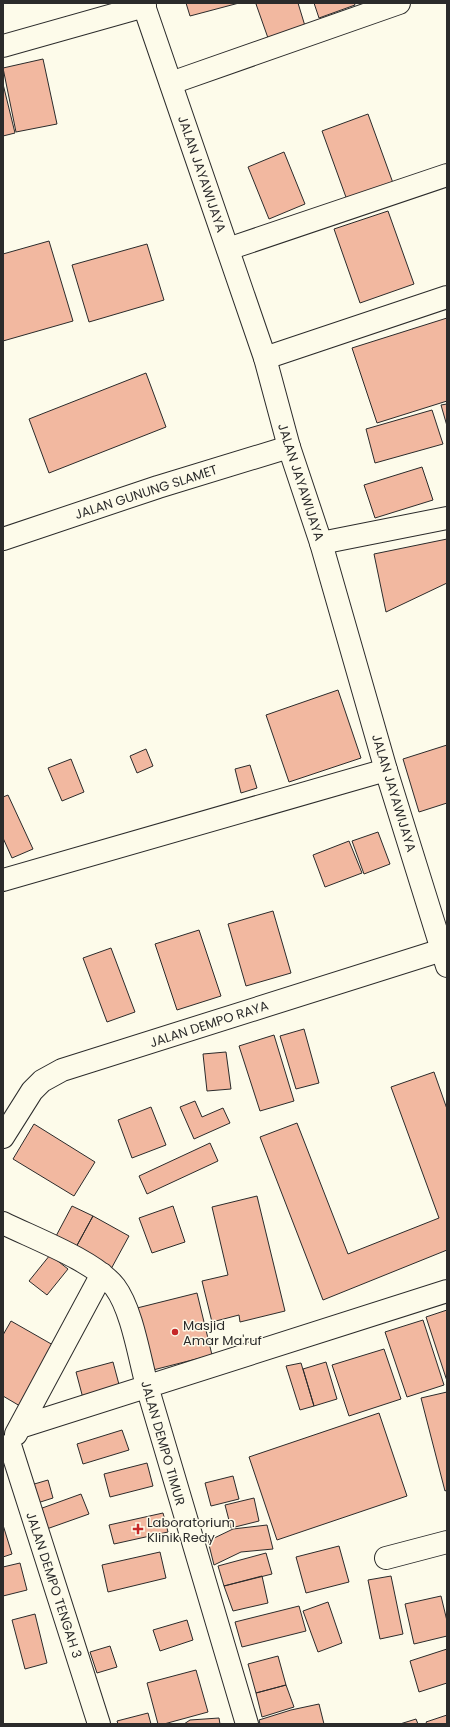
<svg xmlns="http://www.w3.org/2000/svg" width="450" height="1727" viewBox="0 0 450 1727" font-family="Poppins,sans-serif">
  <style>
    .building { fill: #f2b8a0; stroke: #2b2b2b }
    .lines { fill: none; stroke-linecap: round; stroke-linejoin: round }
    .minor-casing { stroke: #2b2b2b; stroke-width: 24 }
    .major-casing { stroke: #2b2b2b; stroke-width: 24 }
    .minor { stroke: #fdfbea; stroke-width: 22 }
    .major { stroke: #fdfbea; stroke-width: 22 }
    .poi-dot { fill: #c62828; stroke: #fdfbea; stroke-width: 1.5 }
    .labels { text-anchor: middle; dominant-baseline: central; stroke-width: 3; stroke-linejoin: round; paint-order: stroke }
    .street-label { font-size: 13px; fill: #2b2b2b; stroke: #fdfbea }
    .poi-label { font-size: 13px; fill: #2b2b2b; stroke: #fdfbea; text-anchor: start }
  </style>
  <rect width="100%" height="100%" fill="#fdfbea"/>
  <!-- building -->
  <path class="building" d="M186 3H239L190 16Z
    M259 3H298L305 26 268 38 256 4Z
    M314 3H354L355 5 319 18Z
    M43 59 57 124 16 132 3 68Z
    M3 84 15 133 3 136Z
    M368 114 393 183 347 200 322 131Z
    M284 152 305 204 269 219 248 167Z
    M388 211 414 284 360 303 334 229Z
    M49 241 73 321 3 341V254Z
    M147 244 164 300 89 322 72 265Z
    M447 318V401L377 423 352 348Z
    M146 373 166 427 49 473 29 419Z
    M447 404V426L441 405Z
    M432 410 443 444 375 463 366 429Z
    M422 467 433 500 375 518 364 485Z
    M447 539V583L386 612 374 554Z
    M338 690 361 758 289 782 266 715Z
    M447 745V803L419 812 403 759Z
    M146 749 153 766 137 773 130 756Z
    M71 759 84 792 62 801 48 768Z
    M250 765 257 788 241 793 235 769Z
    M8 795 33 849 12 858 3 838V797Z
    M378 832 390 864 364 874 352 841Z
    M349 841 362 873 325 887 313 855Z
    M273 911 291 973 246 986 228 924Z
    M199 930 221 996 177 1010 155 944Z
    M111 948 135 1012 107 1022 83 958Z
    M304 1029 319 1083 296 1089 280 1036Z
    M274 1035 294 1101 260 1111 239 1046Z
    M226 1052 231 1089 207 1091 203 1054Z
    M434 1072 447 1109V1250L323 1300 260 1137 297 1123 348 1254 439 1218 391 1087Z
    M195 1101 202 1117 223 1108 230 1123 194 1139 180 1107Z
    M151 1107 166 1145 132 1158 118 1120Z
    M34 1124 95 1162 74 1196 13 1159Z
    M210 1143 218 1161 147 1194 139 1176Z
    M257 1196 285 1311 240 1322 239 1315 212 1322 202 1281 228 1275 212 1207Z
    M72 1206 93 1216 75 1249 55 1238Z
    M173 1206 185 1242 152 1253 139 1218Z
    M93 1216 129 1236 111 1269 75 1249Z
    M50 1255 68 1269 47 1295 29 1281Z
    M197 1293 212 1355 153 1370 137 1308Z
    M447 1310V1381L426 1317Z
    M423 1320 444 1385 407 1397 385 1332Z
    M11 1321 60 1349 25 1409 3 1396V1335Z
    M384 1349 401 1399 349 1416 332 1365Z
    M113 1362 121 1392 84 1402 76 1372Z
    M326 1362 337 1399 314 1406 303 1369Z
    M301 1363 314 1406 300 1410 286 1366Z
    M447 1392V1490L445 1491 421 1398Z
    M379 1413 407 1496 277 1540 249 1457Z
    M122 1430 129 1450 83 1464 77 1444Z
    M147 1463 153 1486 110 1497 104 1474Z
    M233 1476 239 1499 211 1506 205 1483Z
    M48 1480 53 1498 31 1505 24 1487Z
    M81 1494 89 1514 41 1531 34 1511Z
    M254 1498 259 1521 231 1528 225 1505Z
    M163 1513 168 1532 114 1544 109 1525Z
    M3 1525 12 1554 3 1557Z
    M267 1525 273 1549 241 1552 214 1565 208 1541 233 1529Z
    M339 1546 349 1582 306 1593 296 1557Z
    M160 1552 166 1578 108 1592 102 1565Z
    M266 1553 272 1574 224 1586 218 1566Z
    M20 1563 27 1590 3 1596V1567Z
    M262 1576 268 1603 233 1611 224 1586Z
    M391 1576 403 1634 380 1639 368 1580Z
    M441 1596 447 1621V1636L414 1644 405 1604Z
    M328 1602 342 1643 318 1652 303 1611Z
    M299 1606 306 1631 242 1647 235 1622Z
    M35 1614 47 1663 25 1669 12 1620Z
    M187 1620 193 1640 160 1651 153 1630Z
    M110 1646 117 1667 97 1673 90 1652Z
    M447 1649V1683L419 1692 410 1661Z
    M278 1656 286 1685 256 1693 248 1664Z
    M196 1670 208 1712 164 1724H158L147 1683Z
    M286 1685 294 1707 262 1717 256 1693Z
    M319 1704 324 1724H260L259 1720 291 1710Z
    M148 1713 151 1724H118L117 1721Z
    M447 1715V1724H427L426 1722Z
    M219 1718 220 1724H184L190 1720Z
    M416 1719 418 1724H400Z"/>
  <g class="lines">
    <!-- minor casing -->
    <g class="minor-casing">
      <path id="minor" d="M3 46 145 6
        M171 83 399 3
        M228 249 447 175
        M265 358 447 297
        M3 539 158 487 289 447
        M321 543 447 518
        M3 880 386 770
        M3 1137 32 1091 42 1081 62 1070 442 950
        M3 1223C33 1238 95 1261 115 1287 133 1311 140 1363 149 1393 181 1504 214 1614 247 1724
        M20 1427 447 1291
        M16 1434 102 1274
        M10 1445 99 1724
        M386 1558 447 1542"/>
    </g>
    <!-- major casing -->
    <g class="major-casing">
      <path id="major" d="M143 3 265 358 289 447 321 543 386 770 447 966"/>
    </g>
    <!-- minor -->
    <use href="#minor" class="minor"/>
    <!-- major -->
    <use href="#major" class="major"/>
  </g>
  <!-- markers -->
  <g class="poi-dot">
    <circle cx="175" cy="1332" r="4"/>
    <path d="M136 1523h4v4h4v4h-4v4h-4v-4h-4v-4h4z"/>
  </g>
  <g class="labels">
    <!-- street labels -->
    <g class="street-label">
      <text transform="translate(202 174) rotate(71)">JALAN JAYAWIJAYA</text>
      <text transform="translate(301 482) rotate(72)">JALAN JAYAWIJAYA</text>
      <text transform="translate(146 492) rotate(-18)">JALAN GUNUNG SLAMET</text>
      <text transform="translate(394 793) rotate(73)">JALAN JAYAWIJAYA</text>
      <text transform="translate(209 1024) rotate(-18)">JALAN DEMPO RAYA</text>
      <text transform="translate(163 1443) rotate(74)">JALAN DEMPO TIMUR</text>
      <text transform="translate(54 1585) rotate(72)">JALAN DEMPO TENGAH 3</text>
    </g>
    <!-- poi labels -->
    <g class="poi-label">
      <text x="183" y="1325">Masjid<tspan x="183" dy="15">Amar Ma'ruf</tspan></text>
      <text x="147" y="1522">Laboratorium<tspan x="147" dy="15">Klinik Redy</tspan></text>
    </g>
  </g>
  <!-- border -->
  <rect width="450" height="1727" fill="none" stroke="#2b2b2b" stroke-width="8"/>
</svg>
